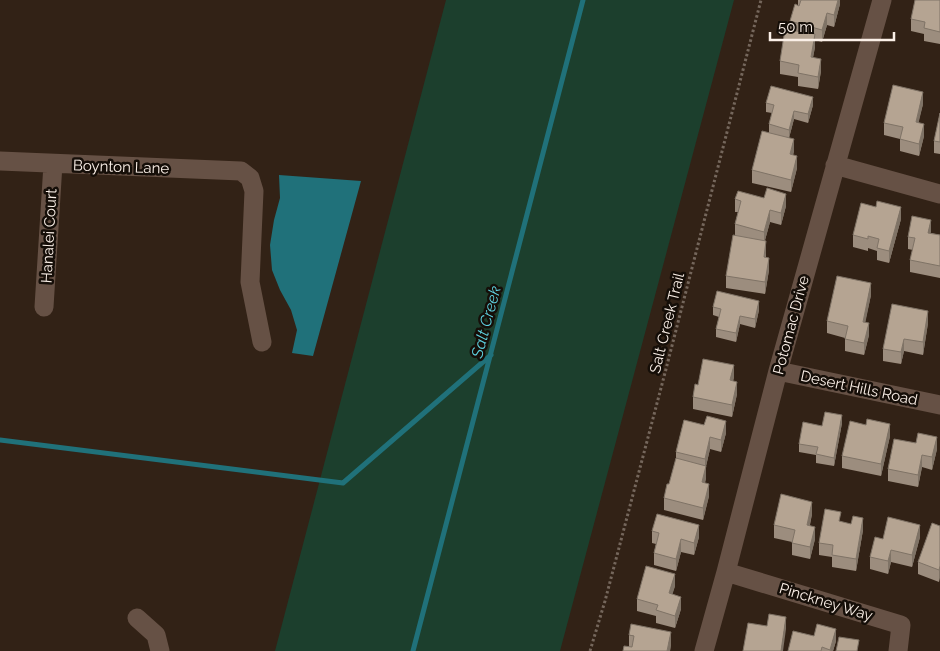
<svg xmlns="http://www.w3.org/2000/svg" width="940" height="651" viewBox="0 0 940 651" font-family="Raleway,sans-serif">
  <style>
    .green { fill: #1c3f2d }
    .water { fill: #20717a }
    .lines { fill: none; stroke-linecap: round; stroke-linejoin: round }
    .stream { stroke: #20717a; stroke-width: 5 }
    .path { stroke: #75675c; stroke-width: 3; stroke-dasharray: 2.5 2.5; stroke-linecap: butt }
    .street { stroke: #665145; stroke-width: 19 }
    .wall { fill: #9c8d7e }
    .shaded-wall { fill: #7f7366 }
    .building { fill: #b5a492; stroke: #7f7366 }
    .labels { text-anchor: middle; dominant-baseline: central; stroke-width: 5; stroke-linejoin: round; paint-order: stroke }
    .street-label { font-size: 15px; fill: #fbf0e8; stroke: #150e08 }
    .water-label { font-size: 16px; font-style: italic; fill: #5fd2e1; stroke: #150e08 }
  </style>
  <rect width="100%" height="100%" fill="#322216"/>
  <!-- green -->
  <path class="green" d="M446 0H734L560 651H275Z"/>
  <!-- water -->
  <path class="water" d="M279 175 361 181 313 356 292 353 297 330 291 310 280 290 272 270 270 245 274 220 280 198Z"/>
  <g class="lines">
    <!-- stream -->
    <path class="stream" d="M0 440 343 483 491 355
      M413 651 583 0"/>
    <!-- path -->
    <path class="path" d="M590 651 605 601 666 369 761 0"/>
    <!-- street -->
    <path class="street" d="M0 161 241 171 250 178 254 191 250 282 262 342
      M835 165 940 194
      M44 307 53 164
      M778 371 940 405
      M726 572 901 625 898 651
      M137 618 156 635 160 651
      M704 651 726 572 778 371 882 0"/>
  </g>
  <!-- wall -->
  <path class="wall" d="M798 0H840V4L834 27 827 25 822 42 815 40V47L813 57 821 71 818 89 798 86V77L780 74V61L790 30V21L798 5Z
    M940 0V44L924 41V34L911 31V19Z
    M766 103 813 105 808 123 794 119 789 138 794 151 793 155 797 168 791 192 752 183V170L769 133V124L772 113 766 112Z
    M923 104 918 123 924 136 919 156 900 151V139L884 135V123Z
    M940 113V154L934 153V141Z
    M735 199 786 206 781 225 770 222 765 240 766 253V257L769 270 765 294 726 288V276L735 236V224L738 212H735Z
    M901 219 889 263 877 260V251L868 248V251L853 247V235Z
    M931 233 940 235V278L910 272V260L913 250 908 249V237Z
    M871 295 865 322 869 335 864 355 845 351V338L827 333V321Z
    M713 307 759 310 755 328 740 324 736 342 716 337V329L719 317 713 315Z
    M928 323 923 355 904 351 901 364 883 361V349Z
    M734 377 733 381 737 394 732 417 693 409V397L698 385Z
    M684 420 726 433 721 452 710 449 706 466V478L705 483 709 496 703 520 664 510V498L669 484 676 459V452Z
    M842 423 834 466 816 463V455L799 452V444L822 426Z
    M890 436 881 476 842 468V456Z
    M937 449 932 470 922 467 918 487 888 481V469Z
    M812 514 810 525 815 539 810 559 792 555V542L774 538V525Z
    M841 522 863 530 856 571 832 567V557L819 555V543Z
    M940 526 939 582 918 574V562Z
    M652 531 699 537 694 555 681 552 676 571 654 565V553L656 544 652 543Z
    M920 537 912 567 891 562 888 574 870 569V557L883 539Z
    M675 586 672 594 681 609 675 628 656 623V616L637 611V599Z
    M629 635 671 644 670 651 629 647Z
    M836 641 833 651H788Z"/>
  <!-- shaded-wall -->
  <path class="shaded-wall" d="M838 0H840V4L834 27V15Z
    M827 13V25L822 42V30Z
    M815 34V47L811 69V57Z
    M821 59V71L818 89V77Z
    M923 92V104L916 134V122Z
    M813 97V105L808 123V114Z
    M794 111V119L789 138V130Z
    M924 124V136L919 156V144Z
    M794 139V151L790 167V154Z
    M797 156V168L791 192V180Z
    M786 194V206L781 225V213Z
    M901 207V219L889 263V251Z
    M770 210V222L764 244V232Z
    M931 220V232L928 245V233Z
    M766 241V253L764 269V257Z
    M769 258V270L765 294V282Z
    M871 283V295L863 334V322Z
    M759 301V310L755 328V319Z
    M928 311V323L923 355V342Z
    M740 316V324L736 342V333Z
    M869 323V335L864 355V343Z
    M904 339V351L901 364V352Z
    M734 365V377L730 393V380Z
    M737 382V394L732 417V405Z
    M842 415V423L834 466V458Z
    M726 421V433L721 452V440Z
    M890 424V436L881 476V464Z
    M710 437V449L705 471V459Z
    M937 437V449L932 470V457Z
    M922 455V467L918 487V475Z
    M706 466V478L702 494V482Z
    M709 484V496L703 520V508Z
    M812 502V514L807 537V525Z
    M863 518V530L856 571V559Z
    M699 525V537L694 555V543Z
    M920 525V537L912 567V555Z
    M815 527V539L810 559V547Z
    M681 539V552L676 571V559Z
    M891 550V562L888 574V561Z
    M940 566V578L939 582V570Z
    M675 574V586L669 606V593Z
    M681 597V609L675 628V616Z
    M786 617V629L783 651H781Z
    M836 629V641L833 651H830Z
    M671 632V644L670 651H667Z"/>
  <!-- building -->
  <path class="building" d="M801 0H838L834 15 827 13 822 30 790 21 795 4 799 6Z
    M915 0H940V32L924 28 925 22 911 19Z
    M785 29 815 34 811 57 821 59 818 77 798 73 799 65 780 61Z
    M893 85 923 92 916 122 924 124 919 144 900 139 903 127 884 123Z
    M771 86 813 97 808 114 794 111 789 130 769 124 774 105 766 103Z
    M940 113V142L934 141Z
    M762 131 794 139 790 154 797 156 791 180 752 170Z
    M767 188 786 194 781 213 770 210 764 232 735 224 741 201 735 199 738 191 764 198Z
    M877 201 901 207 889 251 877 248 879 239 868 236V239L853 235 861 203 876 207Z
    M912 216 931 220 928 233 940 235V266L910 260 915 238 908 237Z
    M733 235 766 241 764 257 769 258 765 282 726 276Z
    M837 276 871 283 863 322 869 323 864 343 845 339 848 326 827 321Z
    M717 291 759 301 755 319 740 316 736 333 716 329 721 309 713 307Z
    M892 304 928 311 923 342 904 339 901 352 883 349Z
    M703 359 734 365 730 380 737 382 732 405 693 397 695 384 698 385Z
    M825 412 842 415 834 458 816 454 818 447 799 444 803 422 822 426Z
    M707 416 726 421 721 440 710 437 705 459 676 452 684 420 704 425Z
    M867 419 890 424 881 464 842 456 850 421 866 425Z
    M918 433 937 437 932 457 922 455 918 475 888 469 894 439 916 443Z
    M676 458 706 466 702 482 709 484 703 508 664 498 667 484H669Z
    M781 494 812 502 807 525 815 527 810 547 792 543 795 530 774 525Z
    M825 509 841 512 839 521 851 524 853 516 863 518 856 559 832 555 833 545 819 543Z
    M657 514 699 525 694 543 681 539 676 559 654 553 659 533 652 531Z
    M888 517 920 525 912 555 891 550 888 561 870 557 875 537 883 539Z
    M932 523 940 526V566L939 570 918 562Z
    M646 566 675 574 669 593 681 597 675 616 656 610 658 605 637 599Z
    M769 614 786 617 781 651H743L748 623 767 626Z
    M631 624 671 632 667 651H623L624 646 632 647 634 636 629 635Z
    M817 624 836 629 830 650 822 647 821 651H788L793 631 814 636Z
    M839 637 859 640 857 651H836Z"/>
  <g class="labels">
    <!-- street labels -->
    <g class="street-label">
      <text transform="translate(121 167) rotate(2)">Boynton Lane</text>
      <text transform="translate(49 236) rotate(-87)">Hanalei Court</text>
      <text transform="translate(667 323) rotate(-76)">Salt Creek Trail</text>
      <text transform="translate(791 325) rotate(-75)">Potomac Drive</text>
      <text transform="translate(859 388) rotate(12)">Desert Hills Road</text>
      <text transform="translate(826 602) rotate(17)">Pinckney Way</text>
    </g>
    <!-- water labels -->
    <g class="water-label">
      <text transform="translate(486 322) rotate(-75)">Salt Creek</text>
    </g>
  </g>
  <!-- scale -->
  <path d="M770 32v8h124v-8" fill="none" stroke="#fbf0e8" stroke-width="2.5"/>
  <text x="778" y="32" font-size="15" fill="#fbf0e8" stroke="#150e08" stroke-width="4" paint-order="stroke">50 m</text>
</svg>
